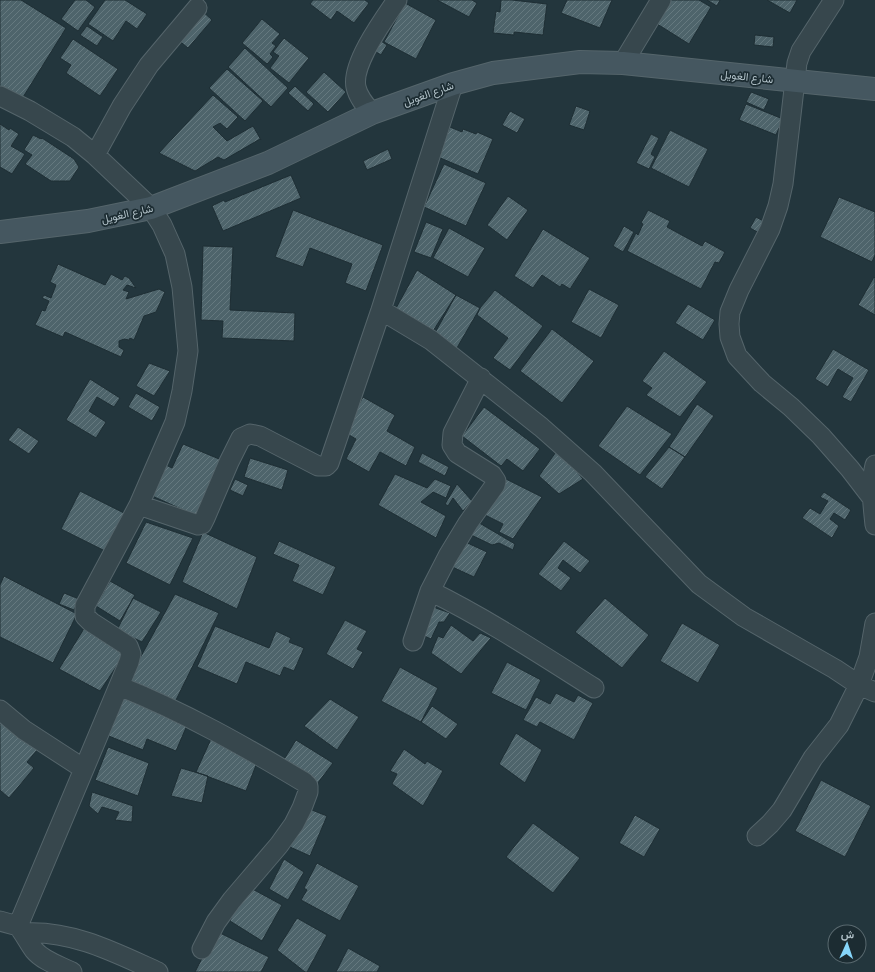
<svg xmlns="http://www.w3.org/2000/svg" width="875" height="972" viewBox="0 0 875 972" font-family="'Golos Text',Vazirmatn,sans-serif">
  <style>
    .building { fill: url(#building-hatch); stroke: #1e2e34 }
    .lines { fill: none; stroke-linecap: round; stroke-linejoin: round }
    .street-casing { stroke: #55656b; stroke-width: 21 }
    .secondary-casing { stroke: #55656b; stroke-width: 24 }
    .street { stroke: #37474d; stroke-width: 19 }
    .secondary { stroke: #455760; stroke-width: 22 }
    .labels { text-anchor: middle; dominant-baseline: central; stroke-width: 3.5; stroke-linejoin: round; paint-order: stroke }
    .street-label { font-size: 11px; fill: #b2c2c9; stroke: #1c2c32 }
  </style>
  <defs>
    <pattern id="building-hatch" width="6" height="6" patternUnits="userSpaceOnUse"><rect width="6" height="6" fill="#4e646b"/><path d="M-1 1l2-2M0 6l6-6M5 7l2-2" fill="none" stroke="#65797f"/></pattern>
  </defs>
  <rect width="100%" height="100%" fill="#23363d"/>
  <!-- building -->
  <path class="building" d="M0 0H21L66 28 20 102 0 90Z
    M75 0H86L95 7 78 31 61 19Z
    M105 0H125L147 14 137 29 126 21 113 41 88 24Z
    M313 0H365L369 3 354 23 337 11 331 20 310 4Z
    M437 0H472L477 3 469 17Z
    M501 0H512L547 4 543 35 514 32V35L493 33 496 11 500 12Z
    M567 0H612L600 28 561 13Z
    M667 0H699L711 7 689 44 654 22Z
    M707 0H720L717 6Z
    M767 0H797L790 13Z
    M405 3 436 20 416 59 384 42Z
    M201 10 212 20 188 48 177 39Z
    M262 19 280 34 272 43 276 46 270 54 273 57 267 64 242 43Z
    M394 21 381 41 387 45 381 55 368 47Z
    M87 26 103 37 97 46 80 35Z
    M755 35 774 37 773 47 754 45Z
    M284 38 309 58 289 83 270 68 279 56 273 52Z
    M73 39 118 69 100 96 66 73 71 65 60 58Z
    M245 48 288 88 271 107 228 67Z
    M227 69 263 101 245 121 209 88Z
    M324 72 346 92 328 112 306 92Z
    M295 86 314 104 308 111 288 93Z
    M751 92 769 99 764 110 746 102Z
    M213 95 238 117 227 129 220 123 213 127 227 141 253 126 261 140 260 139 224 160 218 157 195 171 159 153Z
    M746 104 783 119 776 135 739 120Z
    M576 106 590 111 584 130 569 125Z
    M510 111 525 119 517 133 502 125Z
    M0 124 9 130 10 128 19 134 11 146 25 154 12 174 0 167Z
    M450 127 462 132 463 129 476 134 477 132 493 139 478 174 438 157Z
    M670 130 708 149 689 187 651 168Z
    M651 134 659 138 651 154 655 157 649 169 636 163Z
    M33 135 41 139 42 138 74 159 79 167 70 181H51L25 164 32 155 24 150Z
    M388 149 392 159 367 170 363 161Z
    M444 164 486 183 466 226 424 207Z
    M291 175 301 198 223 231 212 206 224 200 225 202Z
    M508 196 528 210 507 240 487 225Z
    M839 197 875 212V255L872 262 820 237Z
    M293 210 383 245 366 291 345 283 352 264 310 248 303 267 275 257Z
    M648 210 670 221 667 227 702 246 705 241 725 252 719 263 715 262 701 289 627 251 636 233 638 235 643 224 641 223Z
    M756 217 767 223 761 234 750 228Z
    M426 222 443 229 431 258 414 252Z
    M624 226 634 232 623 252 613 246Z
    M449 228 485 248 468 277 433 258Z
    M543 229 590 258 570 289 562 284 560 287 542 275 533 288 514 276Z
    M203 246 233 247 230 310 295 313 294 341 222 338 223 321 201 320Z
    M58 264 105 285 111 274 122 280 125 276 129 278 136 288 127 285 123 290 129 292 126 299 159 289 165 292 156 312 144 316 134 340 130 338 129 340 124 339 119 341V347L124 350 121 357 65 332 63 337 35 325 42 310 45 311 49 301 42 298 44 295 51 298 56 285 50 282Z
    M417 270 456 295 433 331 395 310Z
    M874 277 875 278V315L858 305Z
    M589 289 619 305 601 338 571 322Z
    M495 290 543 326 510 370 493 358 508 338 477 315 480 308Z
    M456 295 480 308 454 353 431 340Z
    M688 304 715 320 703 340 675 323Z
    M552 329 594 361 562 403 520 371Z
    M833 349 869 370 851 402 842 397 853 378 838 369 828 387 815 379Z
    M664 351 707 382 680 417 646 395 652 388 642 381Z
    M149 363 170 371 154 396 136 386Z
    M90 379 120 398 114 407 97 397 89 411 106 422 96 438 66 420Z
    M136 393 160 407 152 421 128 407Z
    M363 397 395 415 387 431 415 447 406 466 380 452 369 472 346 459 356 439 344 432Z
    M697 404 714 416 685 457 669 447Z
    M627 406 672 434 640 475 598 446Z
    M484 407 540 449 523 471 507 459 501 466 462 436Z
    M18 427 39 441 29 454 8 440Z
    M183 444 224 461 199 517 150 495 164 464 172 468Z
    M669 447 685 457 662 489 645 477Z
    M558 449 583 479 559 494 539 476Z
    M422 453 449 467 445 476 418 462Z
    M250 458 288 470 282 490 244 477Z
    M395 474 427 488 435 479 451 486 446 498 433 492 421 502 446 516 436 538 378 505Z
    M504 478 542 497 513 539 499 532 503 524 485 515Z
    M235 479 248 485 243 496 230 490Z
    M457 484 472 501 463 511 453 498 448 506 445 504Z
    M80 491 126 514 107 552 61 529Z
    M824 492 851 510 845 520 834 513 830 519 839 526 832 538 802 518 810 508 820 514 828 501 820 497Z
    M476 521 515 544 513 550 499 543 492 545 469 534Z
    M146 522 193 538 170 585 126 563Z
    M203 532 257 557 237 609 182 582Z
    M461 540 487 552 474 577 448 565Z
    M279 541 336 567 323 595 292 581 299 565 273 554Z
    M564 541 590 561 580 573 563 560 558 568 571 578 561 591 538 574Z
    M4 576 77 614 53 663 0 637V585Z
    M110 581 135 595 120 621 96 606Z
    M64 593 79 599 74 610 59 604Z
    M175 594 219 613 175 702 128 680Z
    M133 598 161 612 142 642 117 630Z
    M605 598 649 635 622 668 575 632Z
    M433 607 450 613 444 622H439L431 639 422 635Z
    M345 620 367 631 357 649 363 652 353 669 326 654Z
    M682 623 720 645 698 683 660 661Z
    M451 625 473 641 480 633 491 638 461 674 431 653 438 636 443 638Z
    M215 626 269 648 276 631 291 638 289 642 304 648 294 671 284 667 280 676 246 662 237 684 197 667Z
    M85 627 126 652 100 691 59 669Z
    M507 662 541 680 526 710 491 693Z
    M400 667 438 688 421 722 381 701Z
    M556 693 574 702 578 695 593 703 574 740 540 722 537 727 523 720 536 697 550 704Z
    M123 695 188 723 176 751 147 739 143 750 99 732Z
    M330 699 359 717 337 750 304 726Z
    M432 706 458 724 446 739 421 722Z
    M0 717 38 749 27 762 34 768 9 798 0 790Z
    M516 733 542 750 525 783 499 764Z
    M211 739 258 760 246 791 196 772Z
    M296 740 333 763 317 784 283 761Z
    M108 747 149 763 138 796 95 780Z
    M404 749 425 764 427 761 443 771 423 806 392 784 397 774 390 771Z
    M181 768 208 776 202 803 171 796Z
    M821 780 871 806 845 857 795 831Z
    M92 792 133 806 132 822 115 820 119 812 102 807 98 814 89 806Z
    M307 808 327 816 310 856 290 847Z
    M635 815 660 829 644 857 619 843Z
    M533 823 580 858 553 893 506 857Z
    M284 859 304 872 288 900 269 889Z
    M317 863 359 886 340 921 301 900 307 890 304 888Z
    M245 885 282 905 262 941 230 921Z
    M297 918 327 935 307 972H305L277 950Z
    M216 931 269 957 261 972H195Z
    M348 948 380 966 377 972H336Z"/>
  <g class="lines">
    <!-- street casing -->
    <g class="street-casing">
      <path id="street" d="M834 0 801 51 797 63 783 184 778 206 770 229 739 290 730 312 729 324 730 337 737 356 762 383 791 407 821 436 850 469 873 499
        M623 63 661 0
        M0 96 30 111 73 137 95 155 151 208 162 225 175 254 182 287 188 351 182 391 175 422 139 505 198 525 202 524 205 518 229 462 241 438 250 434 260 436 318 466H326L329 463 381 310 453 84
        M372 113C365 105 358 97 356 87 351 64 384 19 397 0
        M95 155 122 106 149 65 197 8
        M381 310 431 340 541 427 593 473 699 584 744 617 835 669 859 685 875 692
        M875 465C870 485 873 505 875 525
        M430 591C487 619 540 654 594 688
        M413 641 430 591 448 556 468 523 495 485 496 481 492 475 457 453 452 445 453 433 481 378
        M119 686C184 712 244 746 304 782L308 786V792L302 808 294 824 279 845 232 900 216 922 202 949
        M0 710 24 730 84 769
        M757 836 770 824 782 810 813 758 839 725 859 685 869 657 875 623
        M0 921 18 926 129 662 131 654 128 646 91 622 85 616V606L139 505
        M18 926C24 933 28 942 34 950 43 961 60 966 72 972
        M24 933C72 930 116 953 158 972"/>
    </g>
    <!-- secondary casing -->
    <g class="secondary-casing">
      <path id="secondary" d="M0 232 88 221 151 208 268 163 372 113 453 84 493 73 580 62 623 63 875 89"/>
    </g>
    <!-- street -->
    <use href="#street" class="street"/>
    <!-- secondary -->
    <use href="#secondary" class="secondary"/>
  </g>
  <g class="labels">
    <!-- street labels -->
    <g class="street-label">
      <text transform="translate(747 76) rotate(6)">شارع الغويل</text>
      <text transform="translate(428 93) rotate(-20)">شارع الغويل</text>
      <text transform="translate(127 213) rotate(-13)">شارع الغويل</text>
    </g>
  </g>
  <!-- north arrow -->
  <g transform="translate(847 944) rotate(3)"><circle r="19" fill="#1c2c32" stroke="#58686e"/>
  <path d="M0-3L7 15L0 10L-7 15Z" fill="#86d6fa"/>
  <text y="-6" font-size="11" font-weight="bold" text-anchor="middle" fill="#b2c2c9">ش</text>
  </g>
</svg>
